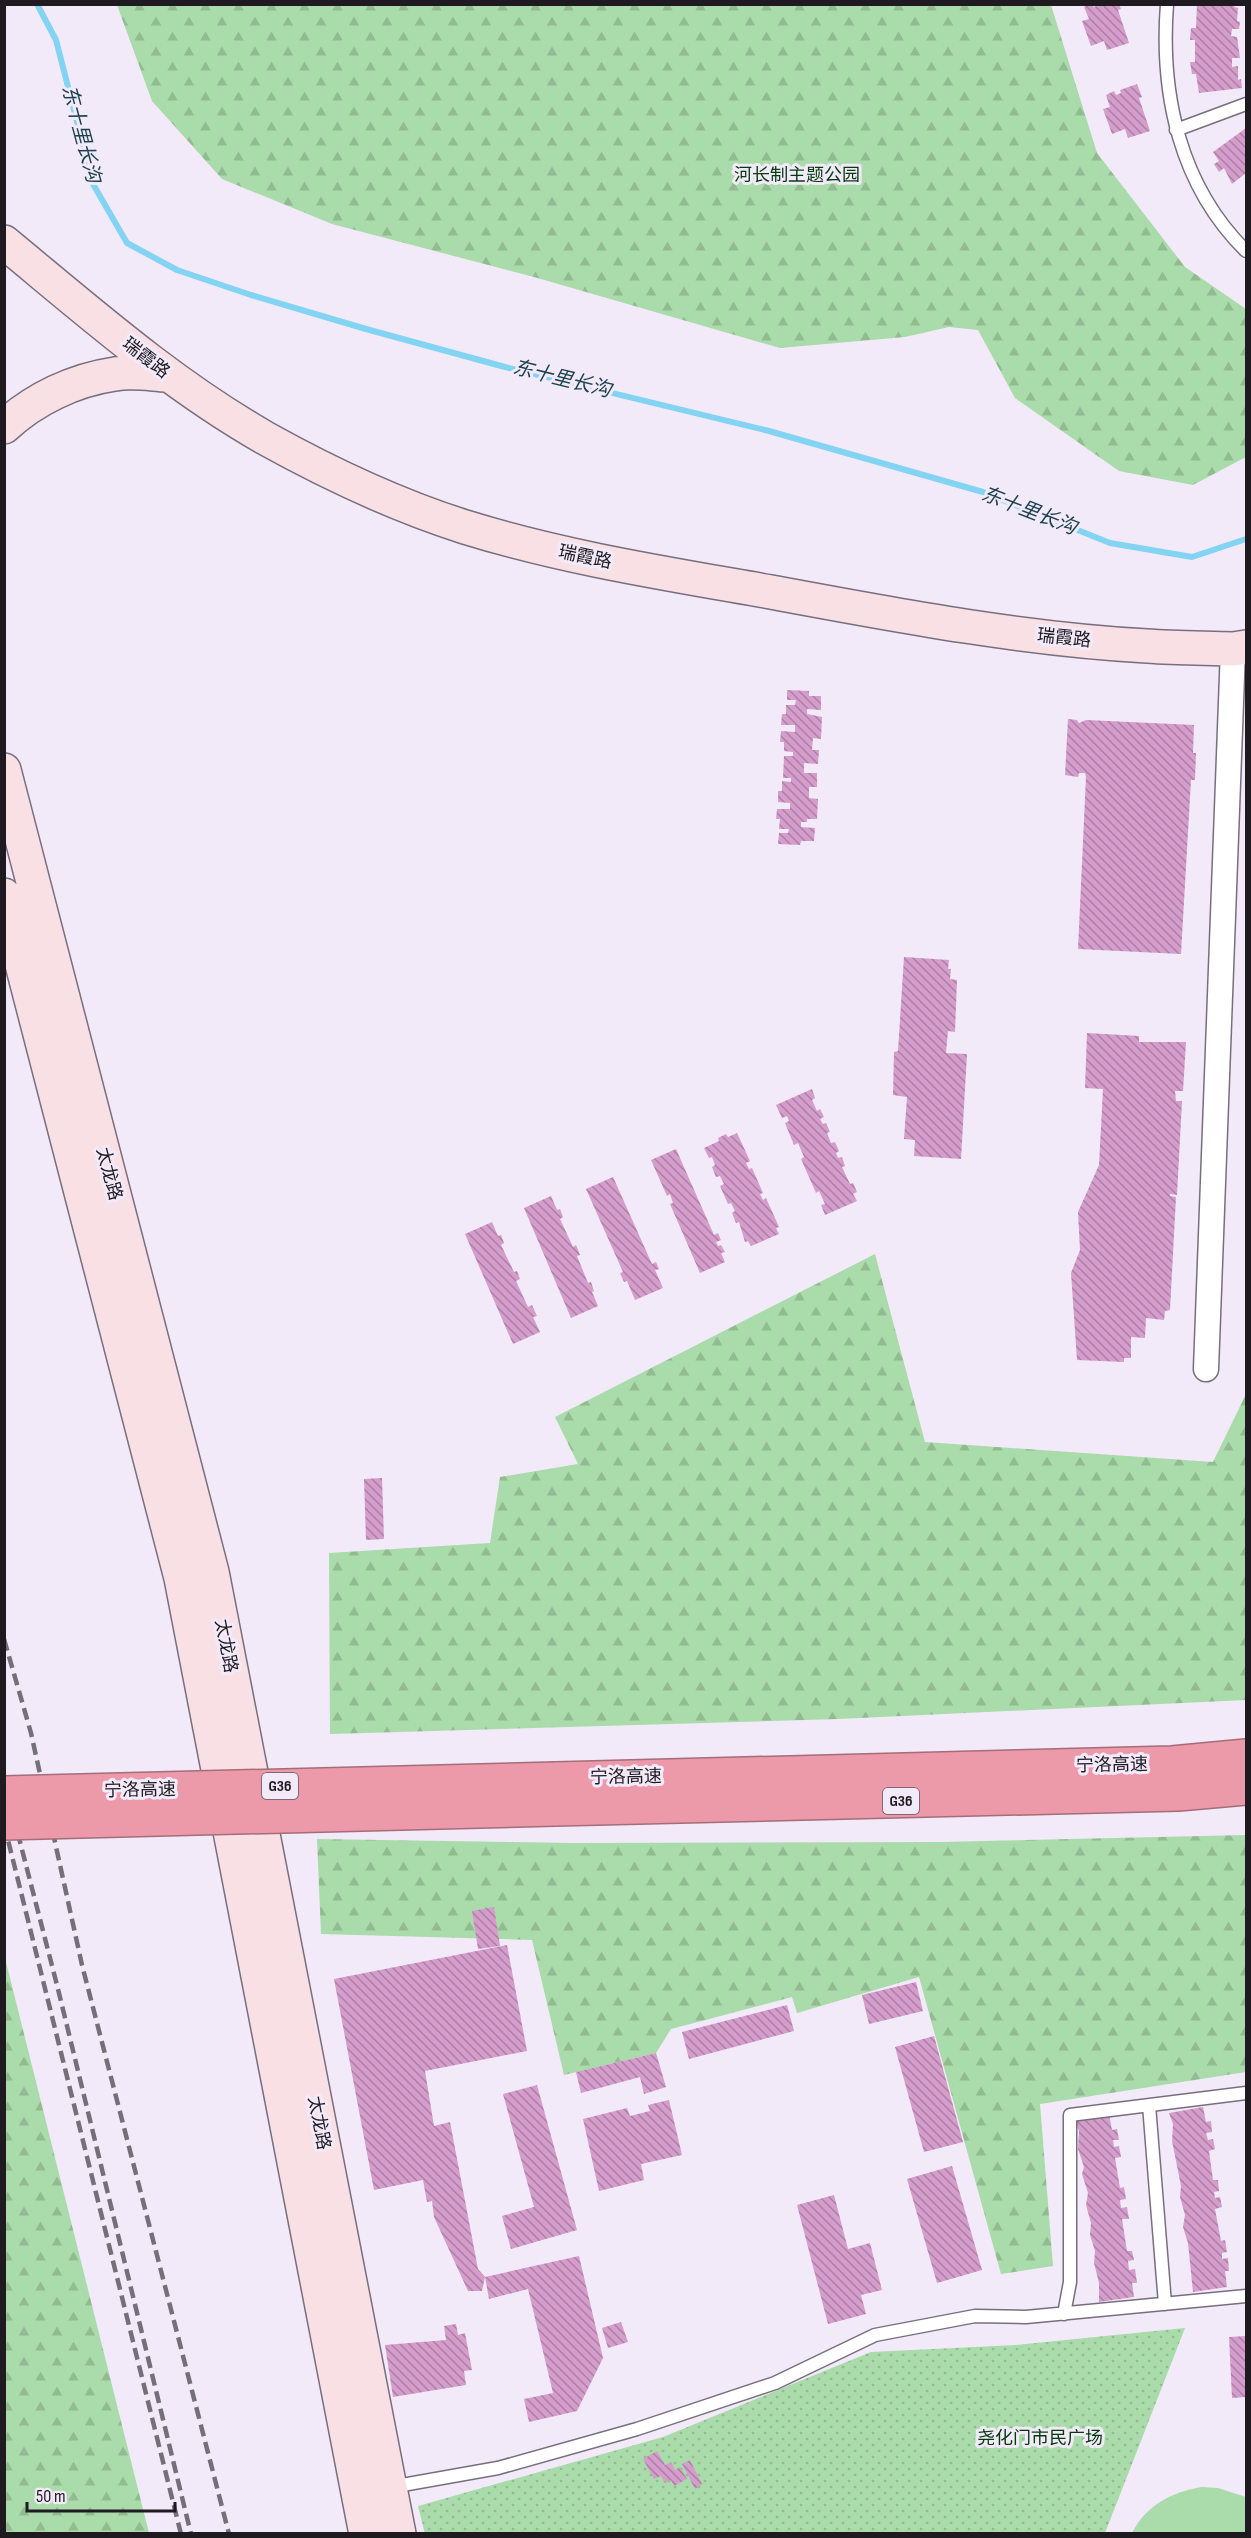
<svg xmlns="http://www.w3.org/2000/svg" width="1251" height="2538" viewBox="0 0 1251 2538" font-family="'Sofia Sans Condensed','Noto Sans SC',sans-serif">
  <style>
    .forest { fill: url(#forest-firs) }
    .park { fill: url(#park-dots) }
    .garden { fill: #aadbaa }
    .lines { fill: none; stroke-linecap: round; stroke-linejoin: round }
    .stream { stroke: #82d4f2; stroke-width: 6 }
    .building { fill: url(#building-back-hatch) }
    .lane-casing { stroke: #786f7e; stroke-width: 15 }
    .street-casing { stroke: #786f7e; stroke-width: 27 }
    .secondary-casing { stroke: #786f7e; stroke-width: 36 }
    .highway-casing { stroke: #a46d79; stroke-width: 36 }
    .lane { stroke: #fff; stroke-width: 12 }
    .street { stroke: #fff; stroke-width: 24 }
    .secondary { stroke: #f9e0e5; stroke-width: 33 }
    .highway { stroke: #ec99a9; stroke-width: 33 }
    .rail { stroke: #756f79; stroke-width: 4.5; stroke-dasharray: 12 6; stroke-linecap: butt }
    .highway-bridge-casing { stroke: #a46d79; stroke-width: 36; stroke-linecap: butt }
    .highway-bridge { stroke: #ec99a9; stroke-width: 33 }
    .labels { text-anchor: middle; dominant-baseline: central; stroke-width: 6; stroke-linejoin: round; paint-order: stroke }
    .shield { fill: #f2e9f9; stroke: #5e5861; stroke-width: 1.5 }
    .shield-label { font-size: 16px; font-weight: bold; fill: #1e1a20 }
    .park-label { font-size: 18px; fill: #013b0a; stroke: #f2e9f9 }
    .street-label { font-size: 18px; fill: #1e1a20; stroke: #f2e9f9 }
    .water-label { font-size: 20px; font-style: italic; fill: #1e4350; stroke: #f2e9f9 }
  </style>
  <defs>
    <pattern id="forest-firs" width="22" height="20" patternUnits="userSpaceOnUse" patternTransform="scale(1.5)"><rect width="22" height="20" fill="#aadbaa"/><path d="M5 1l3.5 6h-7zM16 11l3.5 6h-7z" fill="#92bb92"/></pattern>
    <pattern id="park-dots" width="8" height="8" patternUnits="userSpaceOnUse" patternTransform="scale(1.5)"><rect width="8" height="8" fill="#aadbaa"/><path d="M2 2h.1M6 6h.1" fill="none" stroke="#92bb92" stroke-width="1.8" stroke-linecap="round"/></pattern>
    <pattern id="building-back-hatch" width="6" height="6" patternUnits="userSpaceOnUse" patternTransform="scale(1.5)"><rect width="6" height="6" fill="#d59dcb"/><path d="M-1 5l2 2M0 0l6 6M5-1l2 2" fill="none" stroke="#ac7fa4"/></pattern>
  </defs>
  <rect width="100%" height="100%" fill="#f2e9f9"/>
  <!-- forest -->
  <path class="forest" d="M117 5H1051L1097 153 1185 267 1246 309V457L1193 485 1119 471 1015 398 978 330 949 327 905 337 780 348 534 277 332 224 222 179 152 101Z
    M875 1254 925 1442 1213 1462 1246 1394V1700L838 1719 330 1734 329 1553 490 1543 500 1477 578 1464 555 1417Z
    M1246 1835V2072L1040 2104 1053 2266 1001 2274 919 1977 797 2013 792 1997 671 2029 656 2053 564 2075 532 1940 321 1934 317 1839 575 1843 941 1842Z
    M5 1958 149 2533H5Z"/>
  <!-- park -->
  <path class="park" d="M1185 2328 1105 2533 425 2534 418 2506 663 2437 871 2352 1016 2345Z"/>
  <!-- garden -->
  <path class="garden" d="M1202 2487 1218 2488 1246 2497V2533H1132C1146 2505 1172 2492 1202 2487Z"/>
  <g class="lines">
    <!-- stream -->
    <path class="stream" d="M37 4 56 40 93 184 127 243 177 270 251 295 366 329 505 367 769 431 983 492 1110 543 1192 557 1246 539"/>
  </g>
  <!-- building -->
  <path class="building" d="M1091 4 1094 7 1100 4H1119L1121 9 1118 10 1129 43 1107 50 1104 41 1091 46 1082 21 1089 19 1084 7Z
    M1197 4H1235L1234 7 1238 8 1237 21 1240 22 1239 29H1232L1231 36 1237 37 1240 58H1232V67L1238 66V80L1241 79 1242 88 1199 93 1196 74H1192L1190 62H1195V40H1190L1191 28H1196Z
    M1137 84 1142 97 1139 98 1150 131 1128 138 1125 129 1112 134 1103 109 1110 107 1106 95 1114 91 1116 95 1121 93 1120 90Z
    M1246 128V173L1232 184 1224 168 1219 172 1214 164 1219 161 1213 152Z
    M787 690 809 691V696H821V710L807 709V714L822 717 821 739 813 738 812 750H819L818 764 804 763V773H817V787H809V798L818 799 817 819H807V822H801V827L815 828 814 841H801L800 845 778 844 779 833H788L789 829H779L780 819H776L777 809H790V803L778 802V791H782V781L791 782V778H783L784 756H793V752L784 751V742H780L781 731 795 732V725H781L782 714H786V705H795L796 700H787Z
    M1068 719 1077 720 1079 723 1086 720 1194 725 1193 753H1196L1195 780H1191L1181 954 1078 949 1086 777 1085 773H1079L1078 777 1065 775Z
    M904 957 949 960 948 969H951L950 979 957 980 955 1032 948 1031 946 1053 967 1054 961 1159 914 1156 915 1140 904 1139 907 1097 893 1095 894 1052 898 1051Z
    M1087 1033 1139 1036V1042H1186L1183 1091H1175L1176 1101H1182L1177 1195 1170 1194V1196L1176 1197 1170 1310 1165 1311 1164 1320 1146 1318 1145 1338 1131 1337V1358H1124V1362L1077 1360 1071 1273 1080 1250 1078 1212 1099 1165 1103 1089 1085 1088Z
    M812 1089 815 1098 812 1100 817 1111 820 1109 824 1117 820 1119 823 1124 826 1123 830 1132 827 1133 831 1143 835 1142 839 1151 836 1153 838 1158 842 1157 845 1166 842 1167 850 1184 853 1183 857 1192 853 1194 857 1201 825 1215 821 1205 825 1204 819 1191 816 1193 801 1159 804 1157 798 1143 794 1145 785 1123 789 1121 787 1116 782 1118 776 1105Z
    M737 1133 750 1161 746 1163 749 1169 752 1168 763 1193 760 1194 763 1200 766 1198 779 1227 776 1228 779 1234 751 1246 748 1241 745 1242 739 1222 736 1223 732 1213 735 1211 731 1203 728 1204 720 1186 724 1184 720 1176 716 1177 712 1167 715 1165 712 1157 709 1158 704 1148 719 1141 718 1138 726 1134 728 1137Z
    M676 1149 714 1235 718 1233 721 1240 716 1242 718 1246 721 1245 725 1252 721 1253 725 1262 700 1273 670 1204 673 1203 670 1194 667 1196 651 1160Z
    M613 1177 652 1264 656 1262 659 1269 655 1270 663 1288 635 1300 627 1281 624 1282 620 1273 623 1272 586 1189Z
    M551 1196 557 1210 560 1209 563 1217 560 1219 573 1247 576 1245 580 1255 577 1256 588 1283 591 1282 594 1291 592 1292 598 1306 571 1318 524 1208Z
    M492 1222 498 1236 501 1235 504 1243 501 1245 514 1272 517 1271 520 1279 516 1281 528 1307 532 1305 537 1316 533 1317 540 1332 513 1344 465 1234Z
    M382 1478 384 1539 366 1540 364 1479Z
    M494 1907 500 1946 478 1949 472 1911Z
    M507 1945 527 2051 425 2071 434 2126 450 2122 478 2269 485 2277 579 2256 603 2358 577 2411 529 2422 524 2399 553 2393 528 2289 489 2299 485 2277 482 2291H468L434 2217 432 2201 427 2202 423 2180 374 2190 334 1979Z
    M916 1982 923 2011 869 2024 862 1995Z
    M787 2005 794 2031 689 2059 682 2032Z
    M934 2036 963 2142 924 2152 895 2047Z
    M656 2053 666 2087 644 2094 640 2077 581 2093 576 2072Z
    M537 2085 577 2230 511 2249 502 2216 534 2207 503 2094Z
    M669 2100 682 2155 641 2164 644 2180 599 2191 583 2119 627 2108 630 2116 650 2111 648 2105Z
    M1203 2107 1206 2122 1211 2121 1212 2132 1206 2133 1208 2140 1213 2139 1215 2149 1209 2151 1213 2180H1218L1219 2191 1214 2192 1215 2198 1220 2197 1222 2207 1215 2209 1221 2241 1225 2240 1227 2252 1222 2253V2259L1228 2258 1229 2271H1225L1227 2287 1193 2292 1188 2243 1183 2227 1185 2215 1180 2197 1181 2186 1172 2141 1173 2124 1169 2113Z
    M1109 2114 1112 2130 1117 2129 1119 2140H1113L1114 2147 1119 2146 1121 2157 1115 2158 1120 2188 1124 2187 1126 2199 1120 2200 1121 2208 1127 2207 1129 2219H1122L1127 2251H1132L1134 2260 1128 2261 1129 2270 1135 2269 1137 2283H1132L1134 2297 1099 2302V2283L1094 2263 1095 2251 1090 2235 1091 2223 1086 2205 1088 2193 1082 2174 1084 2167 1078 2149 1079 2131 1075 2121Z
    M952 2166 982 2270 937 2283 907 2179Z
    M834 2195 848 2249 870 2243 882 2290 861 2295 866 2314 828 2324 797 2205Z
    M621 2322 628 2342 608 2348 602 2328Z
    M456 2324 458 2335 465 2333 472 2370 464 2371 466 2385 393 2397 385 2345 446 2340 444 2326Z
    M1246 2336V2397L1232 2398 1229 2337Z
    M657 2451 665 2465 671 2462 675 2470 680 2467 687 2479 674 2486 671 2480 665 2483 661 2476 654 2479 643 2459Z
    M690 2460 702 2484 695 2489 682 2464Z"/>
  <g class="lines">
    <!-- lane casing -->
    <g class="lane-casing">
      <path id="lane" d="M1167 4C1160 95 1180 186 1246 251
        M1176 130 1246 104
        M1149 2105 1165 2304
        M1064 2314 1070 2282V2115L1246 2093
        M391 2487 498 2468 637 2429 775 2383 875 2335 975 2316 1026 2317 1246 2296"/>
    </g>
    <!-- street casing -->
    <g class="street-casing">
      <path id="street" d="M1206 1369 1233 649"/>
    </g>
    <!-- secondary casing -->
    <g class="secondary-casing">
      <path id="secondary" d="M4 242C89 312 169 383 265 438 328 473 396 505 465 527 565 558 669 574 771 592 895 615 1021 639 1147 646 1176 648 1205 648 1233 649L1246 647
        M4 427C34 399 74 380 115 374 131 371 149 374 166 375
        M4 770 212 1572 399 2534
        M4 895 181 1578 366 2534"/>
    </g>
    <!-- highway casing -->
    <g class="highway-casing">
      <path id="highway" d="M556 1779 1172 1763 1246 1756
        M555 1809 1178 1794 1246 1788"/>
    </g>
    <!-- lane -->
    <use href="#lane" class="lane"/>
    <!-- street -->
    <use href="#street" class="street"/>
    <!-- secondary -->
    <use href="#secondary" class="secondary"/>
    <!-- highway -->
    <use href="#highway" class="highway"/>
    <!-- rail -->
    <path class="rail" d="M4 1639 31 1733 82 1965 229 2534
      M4 1780 57 1985 191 2534
      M4 1824 181 2534"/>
    <!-- highway-bridge casing -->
    <g class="highway-bridge-casing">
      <path id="highway-bridge" d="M4 1793 556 1779
        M4 1823 555 1809"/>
    </g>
    <!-- highway-bridge -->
    <use href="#highway-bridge" class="highway-bridge"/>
  </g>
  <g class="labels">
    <!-- shield labels -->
    <g class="shield">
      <rect x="262" y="1773" width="36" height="26" rx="4.5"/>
      <rect x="883" y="1788" width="36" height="26" rx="4.5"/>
    </g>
    <g class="shield-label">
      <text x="280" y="1786">G36</text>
      <text x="901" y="1801">G36</text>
    </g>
    <!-- park labels -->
    <g class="park-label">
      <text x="797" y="175">河长制主题公园</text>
      <text x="1040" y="2438">尧化门市民广场</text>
    </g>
    <!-- street labels -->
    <g class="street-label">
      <text transform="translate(146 358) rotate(38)">瑞霞路</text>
      <text transform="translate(585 557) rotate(12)">瑞霞路</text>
      <text transform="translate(1064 638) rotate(6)">瑞霞路</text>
      <text transform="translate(109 1174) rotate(75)">太龙路</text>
      <text transform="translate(226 1646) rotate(79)">太龙路</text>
      <text transform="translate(1112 1765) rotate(-1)">宁洛高速</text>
      <text transform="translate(626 1777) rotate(-1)">宁洛高速</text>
      <text transform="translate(140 1790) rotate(-1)">宁洛高速</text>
      <text transform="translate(319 2123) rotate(79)">太龙路</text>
    </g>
    <!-- water labels -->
    <g class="water-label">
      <text transform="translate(81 134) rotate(75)">东十里长沟</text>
      <text transform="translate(562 379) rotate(14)">东十里长沟</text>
      <text transform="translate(1029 511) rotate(21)">东十里长沟</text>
    </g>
  </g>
  <!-- border -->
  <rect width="1251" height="2538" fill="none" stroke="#1e1a20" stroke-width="12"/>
  <!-- scale -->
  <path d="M27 2502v9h148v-9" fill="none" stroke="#1e1a20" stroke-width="3"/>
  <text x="36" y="2502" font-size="18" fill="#1e1a20" stroke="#f2e9f9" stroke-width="4.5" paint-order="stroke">50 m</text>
</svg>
